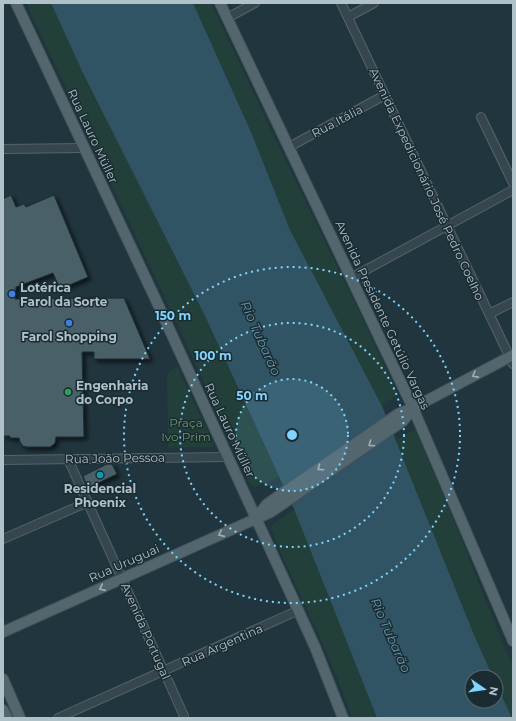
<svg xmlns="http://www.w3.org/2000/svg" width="516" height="721" viewBox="0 0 516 721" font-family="Montserrat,sans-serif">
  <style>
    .green { fill: #233f3a }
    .water { fill: #315464 }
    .building { fill: #496069; stroke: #1c2d34; filter: url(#shadow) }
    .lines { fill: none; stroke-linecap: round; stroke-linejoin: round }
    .minor-casing { stroke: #53646c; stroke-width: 10 }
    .major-casing { stroke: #41525a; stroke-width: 12 }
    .minor { stroke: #35464e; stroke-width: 8 }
    .major { stroke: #53666e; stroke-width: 10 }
    .oneway { stroke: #9dafb7 }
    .ring { fill: none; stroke: #80d4ff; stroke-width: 2; stroke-dasharray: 2 4 }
    .shop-dot { fill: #3f7fe0; stroke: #1a2b32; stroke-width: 1.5 }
    .leisure-dot { fill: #2e9e5b; stroke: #1a2b32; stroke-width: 1.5 }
    .culture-dot { fill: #0f9aa8; stroke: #1a2b32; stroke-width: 1.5 }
    .labels { text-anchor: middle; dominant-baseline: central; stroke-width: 3; stroke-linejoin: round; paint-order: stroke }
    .street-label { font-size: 12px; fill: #b0c1c9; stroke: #1a2b32 }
    .poi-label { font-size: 12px; font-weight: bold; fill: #b0c1c9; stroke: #1a2b32; text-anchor: start }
    .park-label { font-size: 12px; fill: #689c65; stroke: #1a2b32 }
    .water-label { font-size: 13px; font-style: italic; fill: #6697ab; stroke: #1a2b32 }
    .centre { fill: #80d4ff; stroke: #1a2b32; stroke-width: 2 }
    .ring-label { font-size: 12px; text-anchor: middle; font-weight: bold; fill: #80d4ff; stroke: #1a2b32; stroke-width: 3; stroke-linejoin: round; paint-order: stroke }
  </style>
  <defs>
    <filter id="shadow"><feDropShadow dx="3" dy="3" stdDeviation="2" flood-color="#0009"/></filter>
  </defs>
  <rect width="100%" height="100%" fill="#21353e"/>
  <!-- green -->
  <path class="green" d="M26 3H51L82 71 205 316 279 477 255 487 250 485 183 336 86 131Z
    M193 3H211L281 151 355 303 398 394 382 406 290 230 251 132Z
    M177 366 214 445 213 447 168 448 167 374Z
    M415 429 455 523 489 609 513 667V718H512L496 683V677H493L474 635 396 440Z
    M294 509 377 718H352C331 653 297 593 271 529L273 524Z"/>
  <!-- water -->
  <path class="water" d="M51 3H193L251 132 290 230 382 406 474 635 493 677H472V701H496V683L512 718H377L294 509 205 316 82 71Z"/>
  <!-- building -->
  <path class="building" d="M11 195 16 207 24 204 26 207 54 195 88 277 60 289 53 273 16 287 15 299 124 298 150 359H94V352H82L84 437H56L55 443 53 445 50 447H27L23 446 20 442 19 438H10V436H3V199Z
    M107 464H112L117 474 88 488 83 476Z"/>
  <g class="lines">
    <!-- minor casing -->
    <g class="minor-casing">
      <path id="minor" d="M341 3 513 364
        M348 17 374 3
        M227 18 255 3
        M481 117 513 183
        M289 147 385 95
        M3 149 84 148
        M351 278 513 190
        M489 314 513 302
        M68 459 184 716
        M3 460 228 457
        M3 539 88 502
        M58 718 299 610"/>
    </g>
    <!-- major casing -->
    <g class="major-casing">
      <path id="major" d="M16 3 155 298 315 647 343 718
        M220 3 413 408 513 641
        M256 518 267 504 398 414 413 408 513 355
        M3 632 271 512 403 421 413 408
        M3 679 20 718
        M3 710 7 718"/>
    </g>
    <!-- minor -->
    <use href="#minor" class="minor"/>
    <!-- major -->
    <use href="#major" class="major"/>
  </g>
  <!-- one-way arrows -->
  <defs><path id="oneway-chevron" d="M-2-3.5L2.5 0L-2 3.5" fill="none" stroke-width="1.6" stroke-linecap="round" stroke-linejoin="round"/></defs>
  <g class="oneway">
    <use href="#oneway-chevron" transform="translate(475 375) rotate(152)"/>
    <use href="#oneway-chevron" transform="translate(371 444) rotate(146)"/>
    <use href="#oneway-chevron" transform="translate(320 468) rotate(146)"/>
    <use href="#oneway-chevron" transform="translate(221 534) rotate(156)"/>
    <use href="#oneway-chevron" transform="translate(102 588) rotate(156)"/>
  </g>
  <!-- distance rings -->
  <circle cx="292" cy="435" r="56" fill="#80d4ff" fill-opacity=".12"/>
  <g class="ring">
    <circle cx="292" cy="435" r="56"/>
    <circle cx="292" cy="435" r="112"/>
    <circle cx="292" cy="435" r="168"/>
  </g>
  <!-- markers -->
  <g class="shop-dot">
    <circle cx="12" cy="294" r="4"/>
    <circle cx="69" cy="323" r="4"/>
  </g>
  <circle class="leisure-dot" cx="68" cy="392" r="4"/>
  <circle class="culture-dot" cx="100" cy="475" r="4"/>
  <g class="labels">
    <!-- street labels -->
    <g class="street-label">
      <text transform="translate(337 121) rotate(-28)">Rua Itália</text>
      <text transform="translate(93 136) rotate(65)">Rua Lauro Müller</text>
      <text transform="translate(427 184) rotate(65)">Avenida Expedicionário José Pedro Coelho</text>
      <text transform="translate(383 315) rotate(65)">Avenida Presidente Getúlio Vargas</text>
      <text transform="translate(230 430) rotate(65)">Rua Lauro Müller</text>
      <text transform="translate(115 458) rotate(-1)">Rua João Pessoa</text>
      <text transform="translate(124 563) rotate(-24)">Rua Uruguai</text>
      <text transform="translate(146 631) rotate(66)">Avenida Portugal</text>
      <text transform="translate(222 645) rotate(-24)">Rua Argentina</text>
    </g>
    <!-- poi labels -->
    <g class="poi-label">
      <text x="20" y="287">Lotérica<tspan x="20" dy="14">Farol da Sorte</tspan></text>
      <text x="69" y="336" text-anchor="middle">Farol Shopping</text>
      <text x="76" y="385">Engenharia<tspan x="76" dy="14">do Corpo</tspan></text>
      <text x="100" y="488" text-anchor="middle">Residencial<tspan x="100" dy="14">Phoenix</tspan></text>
    </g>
    <!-- park labels -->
    <g class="park-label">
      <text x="186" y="422">Praça<tspan x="186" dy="14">Ivo Prim</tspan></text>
    </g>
    <!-- water labels -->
    <g class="water-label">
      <text transform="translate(261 338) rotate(66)">Rio Tubarão</text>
      <text transform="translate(391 635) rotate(66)">Rio Tubarão</text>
    </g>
  </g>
  <circle cx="292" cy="435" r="6" class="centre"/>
  <g class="ring-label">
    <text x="173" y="320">150 m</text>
    <text x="213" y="360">100 m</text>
    <text x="252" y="400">50 m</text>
  </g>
  <!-- border -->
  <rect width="516" height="721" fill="none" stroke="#b0c1c9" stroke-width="8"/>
  <!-- north arrow -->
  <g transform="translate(484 689) rotate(103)"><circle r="19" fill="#1a2b32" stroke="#56676e"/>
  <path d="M0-3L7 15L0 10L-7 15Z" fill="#80d4ff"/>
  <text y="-6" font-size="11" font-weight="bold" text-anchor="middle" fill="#b0c1c9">N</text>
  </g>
</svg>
